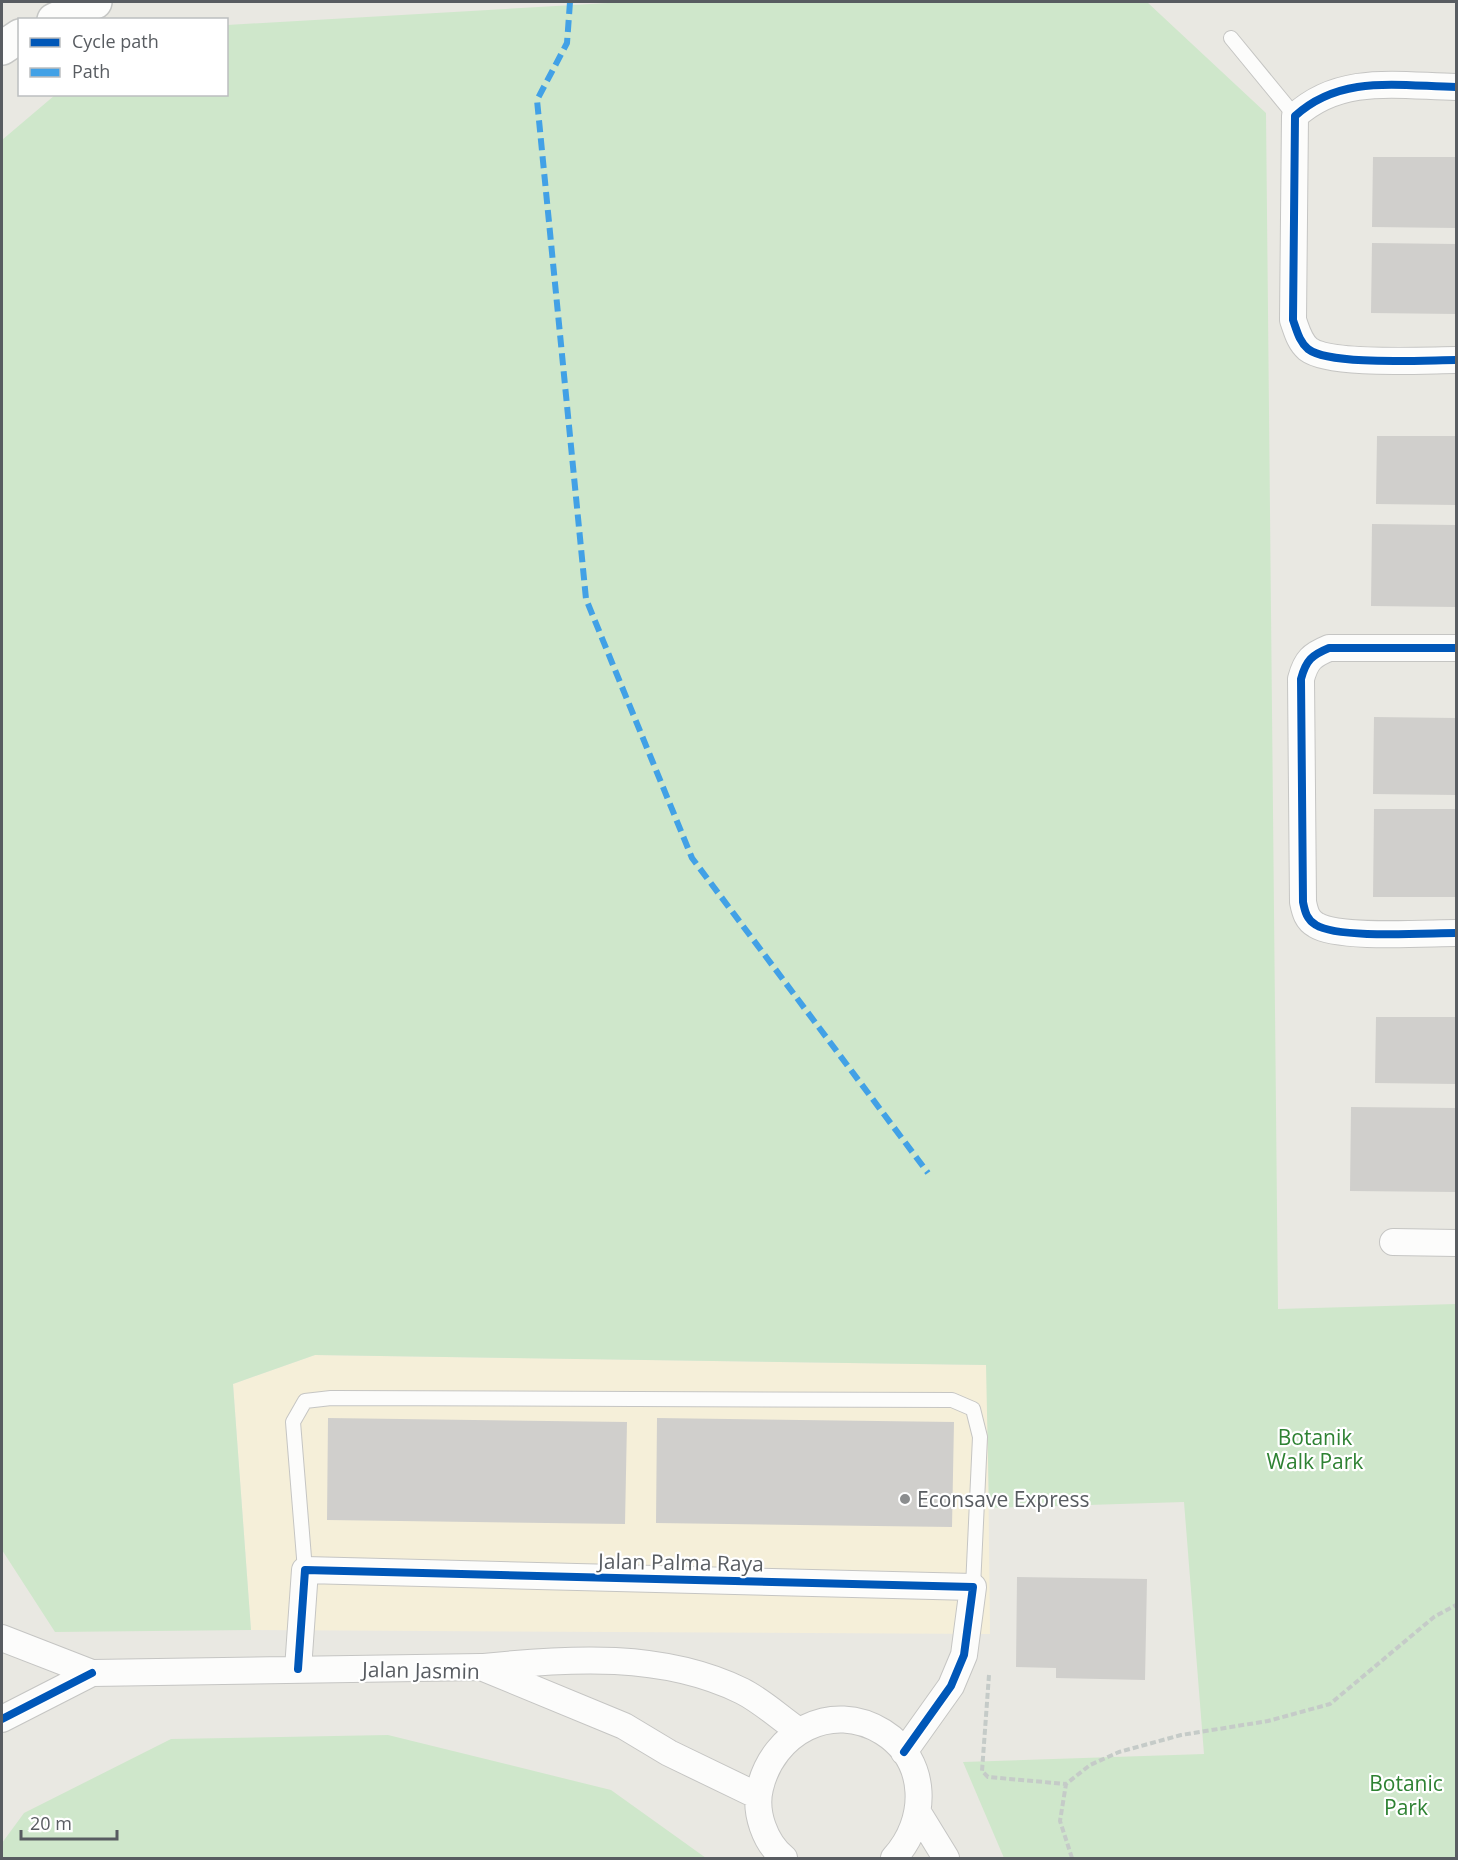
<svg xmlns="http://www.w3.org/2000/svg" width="1458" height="1860" viewBox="0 0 1458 1860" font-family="'Open Sans',sans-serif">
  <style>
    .commercial { fill: #f5efd9 }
    .green { fill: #cfe7cb }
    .building { fill: #d0cfcc }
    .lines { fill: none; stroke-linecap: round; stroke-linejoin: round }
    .service-casing { stroke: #c5c5c3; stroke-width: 16 }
    .minor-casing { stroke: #c5c5c3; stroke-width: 28 }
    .secondary-casing { stroke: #c5c6c4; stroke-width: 36 }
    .path { stroke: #c5cbc8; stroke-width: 4; stroke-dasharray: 6 3; stroke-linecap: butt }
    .service { stroke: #fcfcfb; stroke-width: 14 }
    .minor { stroke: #fcfcfb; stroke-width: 26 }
    .secondary { stroke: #fcfcfb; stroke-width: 33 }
    .quiet { stroke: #42a1e6; stroke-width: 6; stroke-dasharray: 12 6; stroke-linecap: butt }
    .cycleway-casing { stroke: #fff; stroke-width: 11 }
    .cycleway { stroke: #0057b8; stroke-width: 8 }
    .poi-dot { fill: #8b8d8e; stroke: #fff; stroke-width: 2 }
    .labels { text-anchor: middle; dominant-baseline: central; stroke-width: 4.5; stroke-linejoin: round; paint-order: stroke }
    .park-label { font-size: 21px; fill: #2e8233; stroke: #fff }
    .poi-label { font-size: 21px; fill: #585c61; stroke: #fff; text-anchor: start }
    .street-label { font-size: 21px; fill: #585c61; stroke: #fff }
  </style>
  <rect width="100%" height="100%" fill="#e9e8e2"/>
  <!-- commercial -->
  <path class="commercial" d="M315 1355 987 1365 990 1634 251 1630 233 1384Z"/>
  <!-- green -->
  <path class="green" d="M625 2H1147L1266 113 1278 1309 1456 1304V1858H1004L963 1762 1204 1754 1184 1502 989 1508 986 1365 315 1355 233 1384 251 1630 55 1632 2 1550V140L55 95 226 94 227 25Z
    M388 1735 611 1790 706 1858H2V1843L24 1813 171 1739Z"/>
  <!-- building -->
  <path class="building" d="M1373 157H1456V228L1372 227Z
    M1372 243 1456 244V314L1371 313Z
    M1377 436H1456V505L1376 504Z
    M1372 524 1456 525V607L1371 606Z
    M1374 717 1456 718V795L1373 794Z
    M1374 809H1456V897H1373Z
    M1376 1017H1456V1084L1375 1083Z
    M1351 1107 1456 1108V1192L1350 1191Z
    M328 1418 627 1422 625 1524 327 1520Z
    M657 1418 954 1422 952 1527 656 1523Z
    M1017 1577 1147 1579 1145 1680 1056 1678V1668L1016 1667Z"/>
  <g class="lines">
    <!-- service casing -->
    <g class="service-casing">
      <path id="service" d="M1231 38 1295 116
        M305 1570 293 1422 305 1401 331 1398 952 1400 973 1409 980 1437 973 1587"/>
    </g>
    <!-- minor casing -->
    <g class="minor-casing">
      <path id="minor" d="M1456 87C1399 86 1341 74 1295 116L1293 320C1297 331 1299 341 1308 349 1330 366 1426 360 1456 360
        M1456 648H1329C1312 655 1306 660 1301 679L1303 902C1305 912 1307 920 1316 925 1338 939 1427 933 1456 933
        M1393 1242 1456 1243
        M2 1638 92 1673 481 1667 624 1726 669 1753 758 1796
        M484 1667C569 1658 663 1652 742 1691 762 1701 780 1718 799 1731
        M298 1669 305 1570 973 1587 964 1655 951 1686 904 1752
        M2 1719 92 1673
        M919 1814 946 1858
        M784 1858C765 1843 754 1812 760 1788 773 1733 831 1700 883 1732 929 1761 928 1821 894 1858"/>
    </g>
    <!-- secondary casing -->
    <g class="secondary-casing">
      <path id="secondary" d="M54 20 95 2
        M2 48 20 36"/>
    </g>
    <!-- path -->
    <path class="path" d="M989 1675 982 1771 988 1777 1066 1784
      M1072 1858 1060 1821 1066 1784 1090 1765 1119 1752 1181 1735 1268 1721 1330 1704 1434 1617 1456 1605"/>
    <!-- service -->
    <use href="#service" class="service"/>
    <!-- minor -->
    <use href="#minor" class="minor"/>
    <!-- secondary -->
    <use href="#secondary" class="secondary"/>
    <!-- quiet -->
    <path class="quiet" d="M570 2 567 43 537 100 586 599 692 858 928 1173"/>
    <!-- cycleway casing -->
    <g class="cycleway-casing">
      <path id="cycleway" d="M1456 87C1399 86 1341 74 1295 116L1293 320C1297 331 1299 341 1308 349 1330 366 1426 360 1456 360
        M1456 648H1329C1312 655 1306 660 1301 679L1303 902C1305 912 1307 920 1316 925 1338 939 1427 933 1456 933
        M298 1669 305 1570 973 1587 964 1655 951 1686 904 1752
        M2 1719 92 1673"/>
    </g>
    <!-- cycleway -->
    <use href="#cycleway" class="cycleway"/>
  </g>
  <!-- markers -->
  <circle class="poi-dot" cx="905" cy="1499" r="6"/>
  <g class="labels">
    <!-- park labels -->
    <g class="park-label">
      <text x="1315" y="1437">Botanik<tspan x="1315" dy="24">Walk Park</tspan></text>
      <text x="1406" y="1783">Botanic<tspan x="1406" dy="24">Park</tspan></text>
    </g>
    <!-- poi labels -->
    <g class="poi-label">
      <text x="917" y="1499">Econsave Express</text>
    </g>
    <!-- street labels -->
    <g class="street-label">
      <text transform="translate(681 1562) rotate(1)">Jalan Palma Raya</text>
      <text transform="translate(421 1670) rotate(1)">Jalan Jasmin</text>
    </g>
  </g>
  <!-- border -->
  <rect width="1458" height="1860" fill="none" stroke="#585c61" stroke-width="6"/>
  <!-- legend -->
  <rect x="18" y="18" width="210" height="78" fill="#ffffff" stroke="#bcbec0" stroke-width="1.5"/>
  <rect x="30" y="38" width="30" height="9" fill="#0057b8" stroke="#bcbec0" stroke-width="1.5"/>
  <text x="72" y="48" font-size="18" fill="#585c61">Cycle path</text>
  <rect x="30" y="68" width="30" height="9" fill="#42a1e6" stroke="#bcbec0" stroke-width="1.5"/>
  <text x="72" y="78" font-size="18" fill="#585c61">Path</text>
  <!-- scale -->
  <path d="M21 1830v9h96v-9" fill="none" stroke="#585c61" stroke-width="3"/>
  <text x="30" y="1830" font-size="18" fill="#585c61" stroke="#ffffff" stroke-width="4.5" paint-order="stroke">20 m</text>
</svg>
